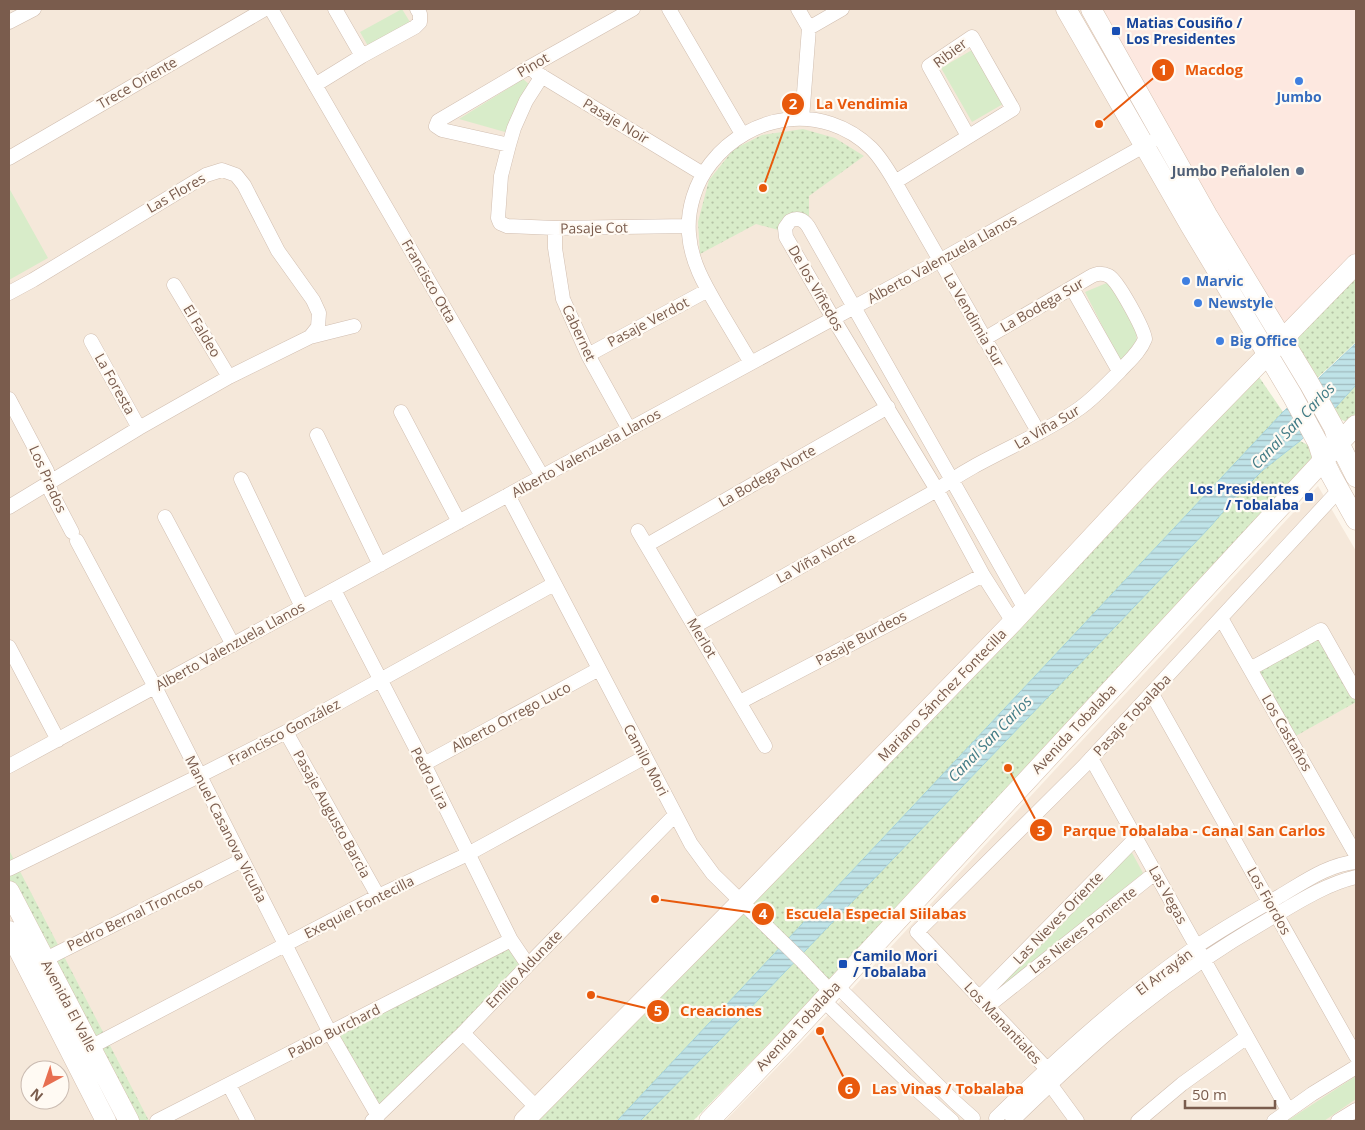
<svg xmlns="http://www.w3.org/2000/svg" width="1365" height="1130" viewBox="0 0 1365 1130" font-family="'Open Sans',sans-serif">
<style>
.residential{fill:#f5e8da;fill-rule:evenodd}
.commercial{fill:#fde8e0}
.green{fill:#d8ecc9}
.park{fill:url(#park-dots)}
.water{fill:url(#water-rules);stroke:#a5d3da}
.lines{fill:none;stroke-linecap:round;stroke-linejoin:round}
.street-casing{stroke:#d1beb0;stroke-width:15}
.secondary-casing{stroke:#d6c0b0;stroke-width:21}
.street{stroke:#fff;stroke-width:14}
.secondary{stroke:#fff;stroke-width:20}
.transit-dot{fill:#1a4fb4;stroke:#fffaf3;stroke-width:2}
.shop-dot{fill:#3f7fe0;stroke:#fffaf3;stroke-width:2}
.service-dot{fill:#5c6f8a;stroke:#fffaf3;stroke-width:2}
.labels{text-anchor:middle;stroke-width:4.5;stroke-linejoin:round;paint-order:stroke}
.transit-label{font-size:14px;font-weight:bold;fill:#164399;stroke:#fffaf3;text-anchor:start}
.street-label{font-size:14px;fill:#7a5c4d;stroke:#fffaf3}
.shop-label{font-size:14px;font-weight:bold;fill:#366cbe;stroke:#fffaf3;text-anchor:start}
.service-label{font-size:14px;font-weight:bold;fill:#4e5e75;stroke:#fffaf3;text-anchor:end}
.water-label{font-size:15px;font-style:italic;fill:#437c86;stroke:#fffaf3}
.leader{fill:none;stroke:#e8590c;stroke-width:2}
.callout-dot{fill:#e8590c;stroke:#fffaf3;stroke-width:2}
.mark-label{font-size:15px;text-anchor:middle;font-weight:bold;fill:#fff}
.callout-label{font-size:15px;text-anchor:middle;font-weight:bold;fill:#e8590c;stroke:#fffaf3;stroke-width:4.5;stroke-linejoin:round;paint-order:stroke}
</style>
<defs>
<pattern id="park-dots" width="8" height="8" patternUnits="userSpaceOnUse" patternTransform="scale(1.25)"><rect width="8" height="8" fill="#d8ecc9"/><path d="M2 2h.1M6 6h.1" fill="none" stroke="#b4c2a5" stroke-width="1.8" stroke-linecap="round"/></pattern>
<pattern id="water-rules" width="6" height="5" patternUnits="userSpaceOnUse" patternTransform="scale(1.25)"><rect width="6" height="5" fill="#bfe3e8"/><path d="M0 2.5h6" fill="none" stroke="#a0bbbe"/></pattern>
</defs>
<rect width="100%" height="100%" fill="#fdf6ec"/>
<path class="residential" d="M9,9h1090l191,332 -754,780h-527zM30,1070h30v30h-30z
M1318,486l38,65v570h-631l100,-103z"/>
<path class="commercial" d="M1099,9h257v247l-73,73z"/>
<path class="green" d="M402,9l8,13 -42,24 -8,-14z
M972,50l31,54 -31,18 -31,-54z
M523,79l7,6 -25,47 -46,-13z
M9,188l39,70 -39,22z
M1109,282l27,49 1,12 -17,18 -35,-69z
M1131,851l12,22 -155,125z
M1356,1076v23l-32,22h-37z"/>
<path class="park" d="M803,129l32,9 29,18 -55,40v21l-27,14 -26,-7 -56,30 -2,-32 11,-42 25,-31 28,-14z
M1356,276v66l-43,40 -23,-41z
M1257,374l26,38 -666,709h-81z
M1356,385v28l-9,9 -5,-2 -6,-4 -1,-8z
M1300,441l8,4 5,6 -2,9 -419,458 -199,203h-53l77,-78 398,-416 95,-100 25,-29 28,-28z
M1320,636l36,64v2l-62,35 -37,-65z
M9,850l140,271h-20l-120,-231z
M511,940l17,25 -150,151 -48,-83z"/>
<path class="water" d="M1356,343v42l-21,23 -35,33 -37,29 -28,28 -25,29 -95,100 -398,416 -77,78h-23l666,-709z"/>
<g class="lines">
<defs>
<path id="street" d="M271,9l271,467
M335,9l27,47
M669,9l73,125
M798,9l11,19 -7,91
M9,22l25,-13
M809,28l33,-19
M535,72l168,102
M542,76l-16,25 -12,27 -5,17 -8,31 -3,42 2,5 7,3 48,2 133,-2
M315,85l47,-29 53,-29 5,-5v-8l-3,-5
M509,145l-67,-15 -6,-4 2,-5 90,-53 105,-59
M9,158l256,-149
M895,182l118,-73 -41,-72 -43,29 39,70
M555,228v20l8,51 25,56 41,74
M174,285l55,92
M1072,288l47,83
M9,293l24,-13 173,-105 16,-5 14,5 8,10 34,66 35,49 6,13 -1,14 -8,10 -81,40 -90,51 -130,79
M310,337l44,-11
M91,341l48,87
M588,355l120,-65
M751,363c-10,-17 -21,-35 -31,-52 -14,-24 -29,-48 -31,-77 -2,-24 6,-51 22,-71 39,-50 112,-61 160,-15 10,10 17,22 24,34l144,251
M9,399l38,72 4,21 21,40
M401,412l58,110
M317,435l63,130
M241,479l61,128
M508,495l183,349 22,30 89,87 29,31
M165,517l68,128
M638,531l127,215
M77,541l78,146 175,346 48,83
M647,545l241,-138
M334,590l90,174 87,176 17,25
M1221,618l135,237
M1013,622l-30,-47 -46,-85 -104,-172 -47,-81 -1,-9 5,-7c7,-4 13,-2 18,5l217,383
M695,626l242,-136c44,-33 98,-50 143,-82 14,-10 26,-23 39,-36 9,-10 21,-20 26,-33 -1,-10 -27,-58 -36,-63 -6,-3 -13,-3 -19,1l-106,62
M9,647l49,93
M1250,669l71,-39 35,62
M1152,694l204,362
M740,702l243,-127
M286,732l92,164
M1091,758l197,352
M424,764l175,-95
M9,766l930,-505 212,-119
M9,869l190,-93 87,-44 268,-148
M38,963l204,-103
M837,986l118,116 18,16
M979,998l157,-160
M823,1000l83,80 46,41
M988,1006l167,-133
M463,1033l74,75
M83,1051l295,-155 90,-42 177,-97
M229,1085l19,36
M996,1118c61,-60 124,-117 194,-167 28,-20 60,-38 90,-55 24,-14 49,-32 76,-34
M157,1121l354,-181
M372,1121l91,-88 65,-68 147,-150
M1012,1121c32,-31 66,-63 100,-92 50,-42 103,-79 159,-111 27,-16 55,-34 85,-41
M1077,1121l-27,-37 -3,-15 -130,-137 167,-166 255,-276
M1138,1121l44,-37 65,-47
M1274,1121l38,-27 44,-27
M1338,1121l18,-11"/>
<path id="secondary" d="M1066,9l124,216 102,170 26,48 5,16 8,16 25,45
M1091,9l116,206 102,168 25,45 5,15 17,34
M9,891l120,230
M9,931l97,190
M524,1121l217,-219 272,-280 136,-146 207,-212
M709,1121l73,-76 574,-620"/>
</defs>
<use href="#street" class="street-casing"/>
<use href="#secondary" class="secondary-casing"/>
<use href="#street" class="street"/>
<use href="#secondary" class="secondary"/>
</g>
<g class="transit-dot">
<rect x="1111" y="26" width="10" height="10" rx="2.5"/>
<rect x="1304" y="492" width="10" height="10" rx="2.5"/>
<rect x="838" y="959" width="10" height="10" rx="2.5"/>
</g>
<g class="shop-dot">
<circle cx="1299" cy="81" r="5"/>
<circle cx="1186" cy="281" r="5"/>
<circle cx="1198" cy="303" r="5"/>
<circle cx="1220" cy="341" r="5"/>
</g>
<circle class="service-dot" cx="1300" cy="171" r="5"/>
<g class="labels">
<g class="transit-label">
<text x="1126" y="28">Matias Cousiño /<tspan x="1126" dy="16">Los Presidentes</tspan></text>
<text x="1299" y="494" text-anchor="end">Los Presidentes<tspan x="1299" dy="16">/ Tobalaba</tspan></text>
<text x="853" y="961">Camilo Mori<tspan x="853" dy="16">/ Tobalaba</tspan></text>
</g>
<g class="street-label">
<text transform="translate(950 53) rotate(-37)" y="5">Ribier</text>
<text transform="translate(533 65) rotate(-30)" y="5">Pinot</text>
<text transform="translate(137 83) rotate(-30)" y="5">Trece Oriente</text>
<text transform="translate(616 121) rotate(31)" y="5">Pasaje Noir</text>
<text transform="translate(176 193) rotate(-30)" y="5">Las Flores</text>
<text transform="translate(594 228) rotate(-1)" y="5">Pasaje Cot</text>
<text transform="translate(942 259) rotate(-29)" y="5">Alberto Valenzuela Llanos</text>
<text transform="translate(429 281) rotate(60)" y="5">Francisco Otta</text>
<text transform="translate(816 288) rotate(60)" y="5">De los Viñedos</text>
<text transform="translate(1042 305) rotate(-30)" y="5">La Bodega Sur</text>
<text transform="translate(974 320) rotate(60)" y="5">La Vendimia Sur</text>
<text transform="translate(648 322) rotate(-28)" y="5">Pasaje Verdot</text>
<text transform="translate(202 331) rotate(59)" y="5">El Faldeo</text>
<text transform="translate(579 333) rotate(65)" y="5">Cabernet</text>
<text transform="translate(115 384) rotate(61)" y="5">La Foresta</text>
<text transform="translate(1047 427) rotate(-30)" y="5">La Viña Sur</text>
<text transform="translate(586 453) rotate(-29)" y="5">Alberto Valenzuela Llanos</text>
<text transform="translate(767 476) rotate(-30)" y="5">La Bodega Norte</text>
<text transform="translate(48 479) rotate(66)" y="5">Los Prados</text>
<text transform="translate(816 558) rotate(-29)" y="5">La Viña Norte</text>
<text transform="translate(702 638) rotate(59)" y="5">Merlot</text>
<text transform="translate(861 638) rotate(-28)" y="5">Pasaje Burdeos</text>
<text transform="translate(230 646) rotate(-29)" y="5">Alberto Valenzuela Llanos</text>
<text transform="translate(942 695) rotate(-46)" y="5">Mariano Sánchez Fontecilla</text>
<text transform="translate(1132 715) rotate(-47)" y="5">Pasaje Tobalaba</text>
<text transform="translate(511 717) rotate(-28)" y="5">Alberto Orrego Luco</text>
<text transform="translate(1074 729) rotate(-47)" y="5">Avenida Tobalaba</text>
<text transform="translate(284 732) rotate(-28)" y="5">Francisco González</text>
<text transform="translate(1287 733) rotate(60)" y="5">Los Castaños</text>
<text transform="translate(646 760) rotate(62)" y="5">Camilo Mori</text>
<text transform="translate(430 778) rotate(63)" y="5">Pedro Lira</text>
<text transform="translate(332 814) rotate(61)" y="5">Pasaje Augusto Barcia</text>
<text transform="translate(226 829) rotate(63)" y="5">Manuel Casanova Vicuña</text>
<text transform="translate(1168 895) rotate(61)" y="5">Las Vegas</text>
<text transform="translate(1269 901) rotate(61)" y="5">Los Fiordos</text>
<text transform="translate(359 907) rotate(-27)" y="5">Exequiel Fontecilla</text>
<text transform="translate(135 914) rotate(-26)" y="5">Pedro Bernal Troncoso</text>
<text transform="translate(1058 918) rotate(-46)" y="5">Las Nieves Oriente</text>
<text transform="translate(1083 930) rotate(-38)" y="5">Las Nieves Poniente</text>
<text transform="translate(524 969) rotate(-46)" y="5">Emilio Aldunate</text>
<text transform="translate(1164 972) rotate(-37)" y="5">El Arrayán</text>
<text transform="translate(69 1006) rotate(62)" y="5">Avenida El Valle</text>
<text transform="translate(1003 1023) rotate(47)" y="5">Los Manantiales</text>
<text transform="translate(798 1026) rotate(-47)" y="5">Avenida Tobalaba</text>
<text transform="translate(334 1031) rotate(-27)" y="5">Pablo Burchard</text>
</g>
<g class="shop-label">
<text x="1299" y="102" text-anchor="middle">Jumbo</text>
<text x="1196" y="286">Marvic</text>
<text x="1208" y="308">Newstyle</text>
<text x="1230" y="346">Big Office</text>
</g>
<g class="service-label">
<text x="1290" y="176">Jumbo Peñalolen</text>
</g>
<g class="water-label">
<text transform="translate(1293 426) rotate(-46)" y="5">Canal San Carlos</text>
<text transform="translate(990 739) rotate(-46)" y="5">Canal San Carlos</text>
</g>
</g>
<path class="leader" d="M1099 124L1163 70M763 188L793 104M1008 768L1041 830M655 899L763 914M591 995L658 1011M820 1031L849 1088"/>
<g class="callout-dot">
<circle cx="1099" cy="124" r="5"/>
<circle cx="763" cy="188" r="5"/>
<circle cx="1008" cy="768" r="5"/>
<circle cx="655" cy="899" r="5"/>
<circle cx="591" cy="995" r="5"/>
<circle cx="820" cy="1031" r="5"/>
<circle cx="1163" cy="70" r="12"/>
<circle cx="793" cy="104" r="12"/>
<circle cx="1041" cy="830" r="12"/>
<circle cx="763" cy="914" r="12"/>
<circle cx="658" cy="1011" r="12"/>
<circle cx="849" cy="1088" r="12"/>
</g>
<g class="mark-label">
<text x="1163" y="75">1</text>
<text x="793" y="109">2</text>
<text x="1041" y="836">3</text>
<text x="763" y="919">4</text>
<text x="658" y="1016">5</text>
<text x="849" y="1094">6</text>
</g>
<g class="callout-label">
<text x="1214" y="75">Macdog</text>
<text x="862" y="109">La Vendimia</text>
<text x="1194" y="836">Parque Tobalaba - Canal San Carlos</text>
<text x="876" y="919">Escuela Especial Siilabas</text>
<text x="721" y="1016">Creaciones</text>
<text x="948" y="1094">Las Vinas / Tobalaba</text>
</g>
<rect width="1365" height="1130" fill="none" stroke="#7a5c4d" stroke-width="20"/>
<g transform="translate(45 1085) rotate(220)"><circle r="24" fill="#fffaf3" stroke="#cabbb1"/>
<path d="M0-4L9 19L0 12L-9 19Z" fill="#e76f51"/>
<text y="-8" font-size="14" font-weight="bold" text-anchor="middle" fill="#7a5c4d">N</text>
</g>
<path d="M1185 1100v8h90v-8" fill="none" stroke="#7a5c4d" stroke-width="2.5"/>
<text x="1192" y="1100" font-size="15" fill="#7a5c4d" stroke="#fffaf3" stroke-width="4" paint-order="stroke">50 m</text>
</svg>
